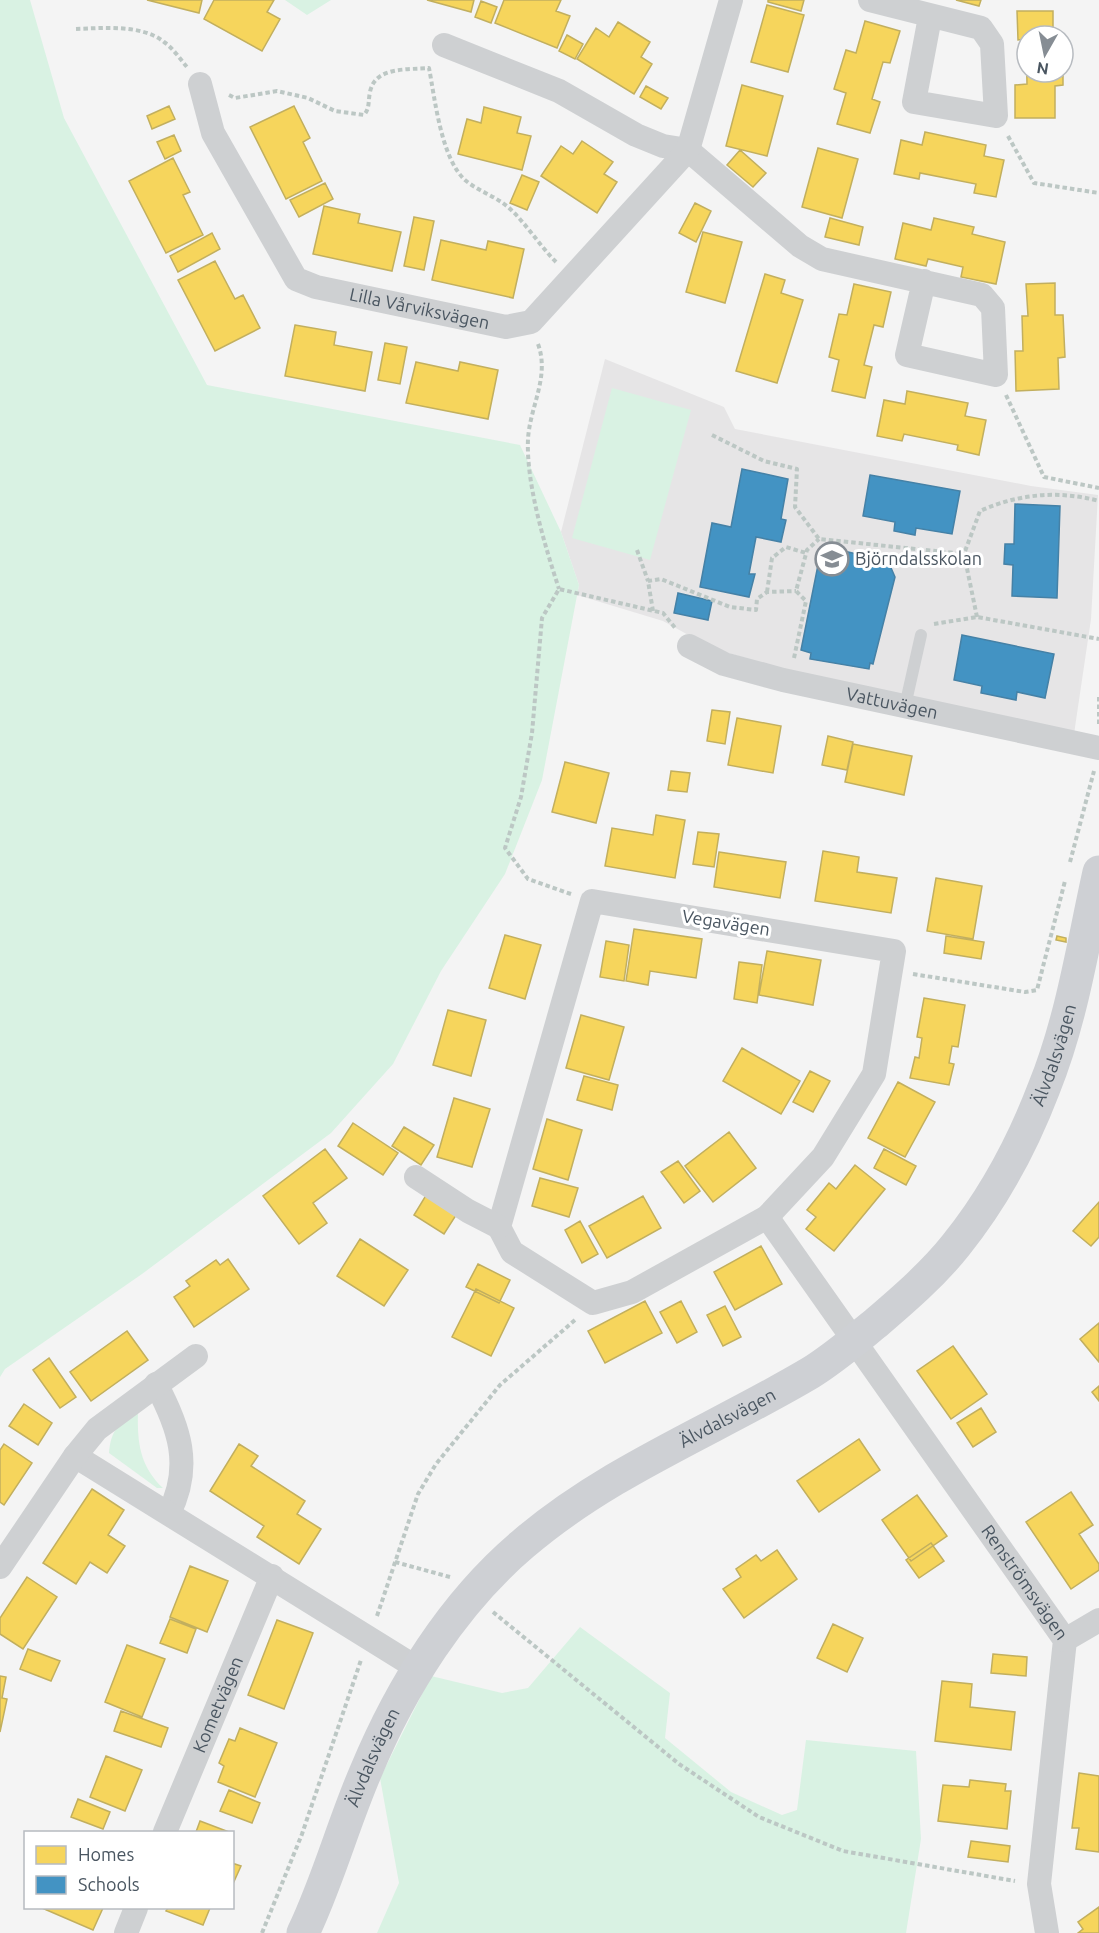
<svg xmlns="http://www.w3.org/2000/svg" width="1099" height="1933" viewBox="0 0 1099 1933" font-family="Ubuntu,sans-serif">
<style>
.education{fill:#e6e5e6}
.green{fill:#d9f2e3}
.homes{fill:#f6d55c;stroke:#c2af5e;stroke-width:1.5}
.schools{fill:#4393c3;stroke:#4581a6;stroke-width:1.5}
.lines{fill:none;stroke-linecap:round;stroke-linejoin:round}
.path{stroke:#bcc7c4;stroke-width:4;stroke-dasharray:4.5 3;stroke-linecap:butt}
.lane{stroke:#ced0d2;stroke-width:12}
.street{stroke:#ced0d2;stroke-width:24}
.secondary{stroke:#ced0d4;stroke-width:33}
.labels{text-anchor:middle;stroke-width:6;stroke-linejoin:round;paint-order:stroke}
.street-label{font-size:18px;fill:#4a5661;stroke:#fff}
.poi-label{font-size:18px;fill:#4a5661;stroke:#fff;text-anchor:start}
</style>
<rect width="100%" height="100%" fill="#f4f4f4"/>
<path class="education" d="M605,359l119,48 11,22 296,57 67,9 -7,124 -17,115 -282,-62 -80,-24 -49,-27 -86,-26 2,-10 -18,-53z"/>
<path class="green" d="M0,0h30l34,118 143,267 313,60 41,87 18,53 -37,195 -37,94 -64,97 -48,93 -62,69 -189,141 -137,95 -5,8z
M285,0h46l-24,15z
M612,388l79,22 -41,150 -78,-22z
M138,1411c-1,32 2,55 25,77h-6l-48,-35c2,-23 9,-29 29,-42z
M580,1627l90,66 -5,45 66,54 51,23 15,-5 9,-70 110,11 5,88 -15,94h-529l22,-50 -19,-105 51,-102 71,17 26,-5z"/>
<path class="homes" d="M147,0h55l-3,13z
M214,0h60l-7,12 13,7 -18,32 -58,-32z
M427,0h47l-3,12z
M504,0h57l-5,11 14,5 -13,32 -62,-25z
M768,0h36l-3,11 -33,-9z
M956,0h25l-2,6z
M481,1l16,6 -6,16 -16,-6z
M767,5l37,10 -16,57 -37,-10z
M1017,11h36v25h-26v36h36v13l-8,1v32h-40v-33l12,-1 -1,-45 -8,1z
M865,21l35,10 -10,32 -7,-1 -11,37 8,3 -10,31 -33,-9 9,-31 -12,-4 12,-39 10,3z
M618,22l32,20 -9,15 11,7 -18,30 -57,-35 19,-31 13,9z
M567,35l16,9 -8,15 -16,-8z
M742,85l41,11 -16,60 -41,-10z
M646,86l22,12 -7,11 -21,-12z
M169,106l6,13 -23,10 -5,-13z
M294,106l16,32 -7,4 19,39 -36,18 -36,-72z
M484,107l37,10 -4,16 14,3 -9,34 -64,-16 9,-35 14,4z
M925,132l61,13 -2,11 20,4 -8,37 -22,-4 2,-9 -56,-11 -1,6 -25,-5 7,-34 21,5z
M174,135l7,16 -16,8 -8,-17z
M582,141l31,21 -9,12 13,8 -20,31 -56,-37 20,-30 12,8z
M818,148l40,11 -16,59 -40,-11z
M740,150l26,23 -13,14 -26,-22z
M173,158l17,34 -7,3 20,40 -37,18 -37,-72z
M522,175l17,7 -12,28 -17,-7z
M325,183l8,16 -34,18 -9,-17z
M695,203l16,8 -15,31 -17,-9z
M324,206l36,8 -2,9 43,9 -9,39 -79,-17z
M414,217l20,4 -10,49 -20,-4z
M830,218l33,9 -4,18 -34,-8z
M934,218l40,9 -2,7 33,8 -9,42 -35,-7 2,-10 -35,-8 -2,7 -31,-7 8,-36 28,7z
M703,232l39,10 -17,61 -39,-11z
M212,233l8,16 -42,23 -8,-16z
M441,240l45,10 2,-9 36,8 -11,49 -81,-18z
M215,261l20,38 8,-4 17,33 -45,23 -37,-71z
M765,274l20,6 -4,13 22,7 -26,83 -41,-12z
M1055,283v32h8l2,42 -7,1 1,31 -43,2 -1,-40h8l-1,-35h6l-2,-32z
M854,284l37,8 -8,35 -9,-2 -10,40 8,2 -7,31 -33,-7 7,-31 -10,-3 10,-43 8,1z
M295,325l41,7 -2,13 38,7 -7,39 -80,-15z
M385,343l22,4 -7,37 -22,-4z
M416,362l42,9 2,-9 38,8 -10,49 -82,-16z
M907,391l61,12 -3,13 21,4 -7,35 -22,-5 1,-5 -54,-11 -2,7 -25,-5 7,-36 21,4z
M712,710l18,2 -5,32 -18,-3z
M737,718l44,8 -8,47 -45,-8z
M828,736l25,6 -6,28 -25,-5z
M853,744l59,12 -8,39 -59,-13z
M565,762l44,11 -13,50 -44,-11z
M671,771l19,2 -3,19 -19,-2z
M656,815l29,5 -10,58 -70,-12 7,-38 41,7z
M698,832l21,2 -5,33 -21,-3z
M823,851l36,6 -2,15 40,6 -6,35 -76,-12z
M719,852l67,10 -6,36 -66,-11z
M936,878l46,8 -9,53 -46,-8z
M634,929l68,10 -6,39 -46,-7 -2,14 -22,-4z
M505,935l36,10 -16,54 -36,-11z
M946,936l38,6 -3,17 -37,-6z
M1057,936l9,2v4l-10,-2z
M606,941l23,4 -5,36 -24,-4z
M767,951l54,9 -8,45 -54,-10z
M739,962l23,3 -5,38 -23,-4z
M924,998l41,7 -7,42 -6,-1 -3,17 5,1 -5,21 -39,-7 5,-21 4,1 3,-20 -5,-1z
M448,1010l38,10 -15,56 -38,-11z
M581,1015l43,12 -15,53 -43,-12z
M742,1048l58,33 -19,33 -58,-33z
M810,1071l20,10 -17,31 -20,-10z
M584,1076l34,9 -6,25 -35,-10z
M898,1082l37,20 -30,55 -37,-19z
M454,1098l36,11 -18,58 -35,-10z
M547,1119l35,11 -14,50 -35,-11z
M353,1123l45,30 -15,22 -45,-29z
M404,1127l30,18 -13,20 -29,-19z
M729,1132l27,36 -43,34 -28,-36z
M325,1149l22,29 -34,25 14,20 -28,21 -36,-48z
M884,1149l32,17 -10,19 -32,-17z
M678,1161l22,30 -16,12 -23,-31z
M855,1165l30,24 -51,62 -28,-22 10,-12 -9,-7 22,-27 7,6z
M540,1178l38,10 -9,29 -37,-11z
M428,1192l30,20 -14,22 -30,-19z
M643,1196l18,32 -54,30 -18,-32z
M1099,1202v35l-8,9 -18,-15z
M580,1221l18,33 -16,9 -17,-33z
M360,1239l48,31 -24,36 -47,-30z
M761,1246l21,38 -47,26 -21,-38z
M228,1259l21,30 -55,38 -20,-30 16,-11 -4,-5 30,-21 4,5z
M478,1264l32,16 -11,23 -33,-16z
M476,1289l38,19 -23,48 -39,-19z
M645,1301l17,32 -57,30 -17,-32z
M681,1301l16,31 -20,11 -17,-31z
M725,1306l16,31 -18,9 -16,-31z
M1099,1323v39l-19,-23z
M127,1331l21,29 -57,41 -21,-29z
M953,1346l34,48 -36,25 -34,-48z
M49,1358l27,39 -16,11 -27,-38z
M1099,1386v15l-7,-9z
M24,1404l28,19 -14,22 -29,-19z
M981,1408l15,24 -23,15 -16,-24z
M859,1439l21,31 -61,42 -22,-31z
M4,1444l28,19 -28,42 -4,-3v-52z
M239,1444l19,12 -7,10 54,35 -8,13 24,15 -22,35 -42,-27 7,-11 -54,-35z
M92,1489l32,21 -16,25 17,11 -18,27 -17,-11 -14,22 -33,-21z
M1071,1492l22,33 -14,9 20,30v6l-28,19 -45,-67z
M917,1495l30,41 -36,25 -29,-41z
M931,1543l13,18 -25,17 -13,-18z
M777,1550l20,29 -53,39 -21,-29 18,-12 -5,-8 20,-14 5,6z
M190,1566l38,15 -21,51 -37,-15z
M27,1577l30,20 -34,52 -23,-15v-16z
M170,1619l26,10 -9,24 -27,-10z
M277,1620l36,13 -29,76 -36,-14z
M833,1624l30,14 -16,34 -30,-14z
M127,1645l38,14 -23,58 -37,-15z
M28,1649l32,12 -9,20 -31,-12z
M993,1654l34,3 -1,19 -35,-3z
M0,1676l6,1 -4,21 5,1 -7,33z
M942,1681l30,3 -2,23 45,5 -4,38 -76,-9z
M121,1711l47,17 -7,19 -47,-16z
M240,1728l37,15 -22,54 -37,-15 6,-16 -5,-3 10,-24 6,2z
M106,1756l36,14 -17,41 -35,-14z
M1079,1773l20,3v76l-23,-3 3,-21h-7z
M970,1780l36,4 -1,7h6l-4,38 -69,-8 5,-36 26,2z
M229,1790l31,13 -8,20 -32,-12z
M78,1799l32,13 -7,17 -32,-12z
M200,1821l29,11h-33z
M971,1841l39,5 -2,16 -40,-5z
M232,1863l9,3 -9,20z
M1099,1907v26h-21l5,-4 -5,-7z
M42,1908h61l-10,22z
M168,1908h42l-7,17 -37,-14z"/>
<path class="schools" d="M742,469l46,10 -7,40 5,1 -5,22 -25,-5 -7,37h6l-6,23 -49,-10 12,-64 19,4z
M870,475l90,16 -8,43 -36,-6 -1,7 -21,-4 1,-9 -32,-6z
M1015,504l45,2 -3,92 -45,-2 1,-31 -9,-1 1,-20h9z
M839,550l49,11 7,16 -22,87 -3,-1 -1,6 -59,-10 1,-6 -10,-3 18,-90z
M678,593l34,8 -4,19 -34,-7z
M962,635l92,19 -9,44 -28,-6 -1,8 -35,-7 1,-7 -28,-6z"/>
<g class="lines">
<path class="path" d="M76,29c26,-1 66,-5 88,13 9,6 16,17 23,25
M229,95l6,3 42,-7 31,7 27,13 29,4c6,-7 4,-14 6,-23 5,-26 38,-22 59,-24 6,31 12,90 36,112 13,11 30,16 43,27 18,16 31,38 48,55
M1008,136l26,47 65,10
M538,344c12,33 -8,62 -10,95 -2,45 17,107 31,150
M1006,395l38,82 55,11
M712,435l52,26 33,8 -2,38 24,32 145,15
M637,550l11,31
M767,592l5,-34 14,-11 20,6
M653,611l-5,-30 13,-2 69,28 26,3 1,-11 10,-7 29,-1
M977,617l-13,-63 16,-43c38,-17 78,-21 119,-10
M934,624l43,-7 122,22
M794,658l12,-57 -10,-10 11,-41 12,-11
M1099,724v-29
M1070,862l24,-91
M571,894l-43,-15 -23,-31 16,-51 11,-64 10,-115 17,-29 104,24 13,16
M913,974l112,18 12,-2 28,-109
M395,1562l55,15
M493,1612l186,152 80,53 84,34 172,30
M377,1616l41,-122 18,-30 64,-79 75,-65
M262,1933l40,-99 59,-174"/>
<path class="lane" d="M905,706l16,-71"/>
<g class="street">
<path d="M870,0l111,28 11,16 4,72 -82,-14 16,-85"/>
<path d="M444,45l115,46 77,44 27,11 25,4 112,96 22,13 160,36 11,13 3,67 -89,-20 17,-74"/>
<path id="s1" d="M200,84l13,49 83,146 20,8 190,40 25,-5 157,-172 43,-150"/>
<path id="s2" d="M689,646l35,18 59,16 316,68"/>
<path d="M592,901l302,50 -20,123 -51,83 -56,60 -135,75 -39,11 -81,-51 -13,-25z"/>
<path d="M416,1177l52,34 31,16"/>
<path id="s3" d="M767,1217l298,423 -26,244 8,49"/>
<path d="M156,1384c23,43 37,82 13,129"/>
<path d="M75,1456l342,212"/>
<path d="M0,1567l75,-111 22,-27 99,-73"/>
<path d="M1065,1640l34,-20"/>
<path id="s4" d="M165,1832l107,-256"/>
<path d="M126,1933l10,-25"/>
</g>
<path class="secondary" id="s5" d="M303,1933c25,-52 40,-109 63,-162 35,-84 87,-168 157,-227 85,-73 191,-114 287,-171 23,-14 45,-33 66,-50 28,-24 57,-49 80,-78 37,-46 67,-102 88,-157 28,-69 39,-144 55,-216"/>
</g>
<defs>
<symbol id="school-ring" viewBox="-11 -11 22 22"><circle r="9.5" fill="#fff" stroke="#868d94" stroke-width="1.5"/><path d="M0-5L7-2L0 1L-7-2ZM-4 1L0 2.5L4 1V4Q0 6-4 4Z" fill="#868d94"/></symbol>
</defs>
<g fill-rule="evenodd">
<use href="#school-ring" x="813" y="540" width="38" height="38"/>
</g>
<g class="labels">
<g class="street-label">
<text dy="6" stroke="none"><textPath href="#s1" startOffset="346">Lilla Vårviksvägen</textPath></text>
<text dy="6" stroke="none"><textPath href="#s2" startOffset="212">Vattuvägen</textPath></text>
<text transform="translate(726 923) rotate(9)" y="6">Vegavägen</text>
<text dy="6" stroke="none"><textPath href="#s5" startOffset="1197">Älvdalsvägen</textPath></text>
<text dy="6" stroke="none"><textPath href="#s5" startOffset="693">Älvdalsvägen</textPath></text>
<text dy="6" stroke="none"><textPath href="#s3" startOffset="447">Renströmsvägen</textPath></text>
<text dy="6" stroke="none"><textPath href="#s4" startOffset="138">Kometvägen</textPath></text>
<text dy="6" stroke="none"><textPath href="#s5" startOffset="189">Älvdalsvägen</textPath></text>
</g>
<g class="poi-label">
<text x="855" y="565">Björndalsskolan</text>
</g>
</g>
<rect x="24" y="1831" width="210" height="78" fill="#ffffff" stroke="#b7bbc0" stroke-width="1.5"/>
<rect x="36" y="1846" width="30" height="18" fill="#f6d55c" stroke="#b7bbc0" stroke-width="1.5"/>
<text x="78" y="1861" font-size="18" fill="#4a5661">Homes</text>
<rect x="36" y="1876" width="30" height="18" fill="#4393c3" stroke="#b7bbc0" stroke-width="1.5"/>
<text x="78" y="1891" font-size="18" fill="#4a5661">Schools</text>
<g transform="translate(1045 54) rotate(189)"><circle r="28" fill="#ffffff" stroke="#b7bbc0" stroke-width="1.5"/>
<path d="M0-4.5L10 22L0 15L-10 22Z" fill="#868d94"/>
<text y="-9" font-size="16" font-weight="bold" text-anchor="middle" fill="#4a5661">N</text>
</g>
</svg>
